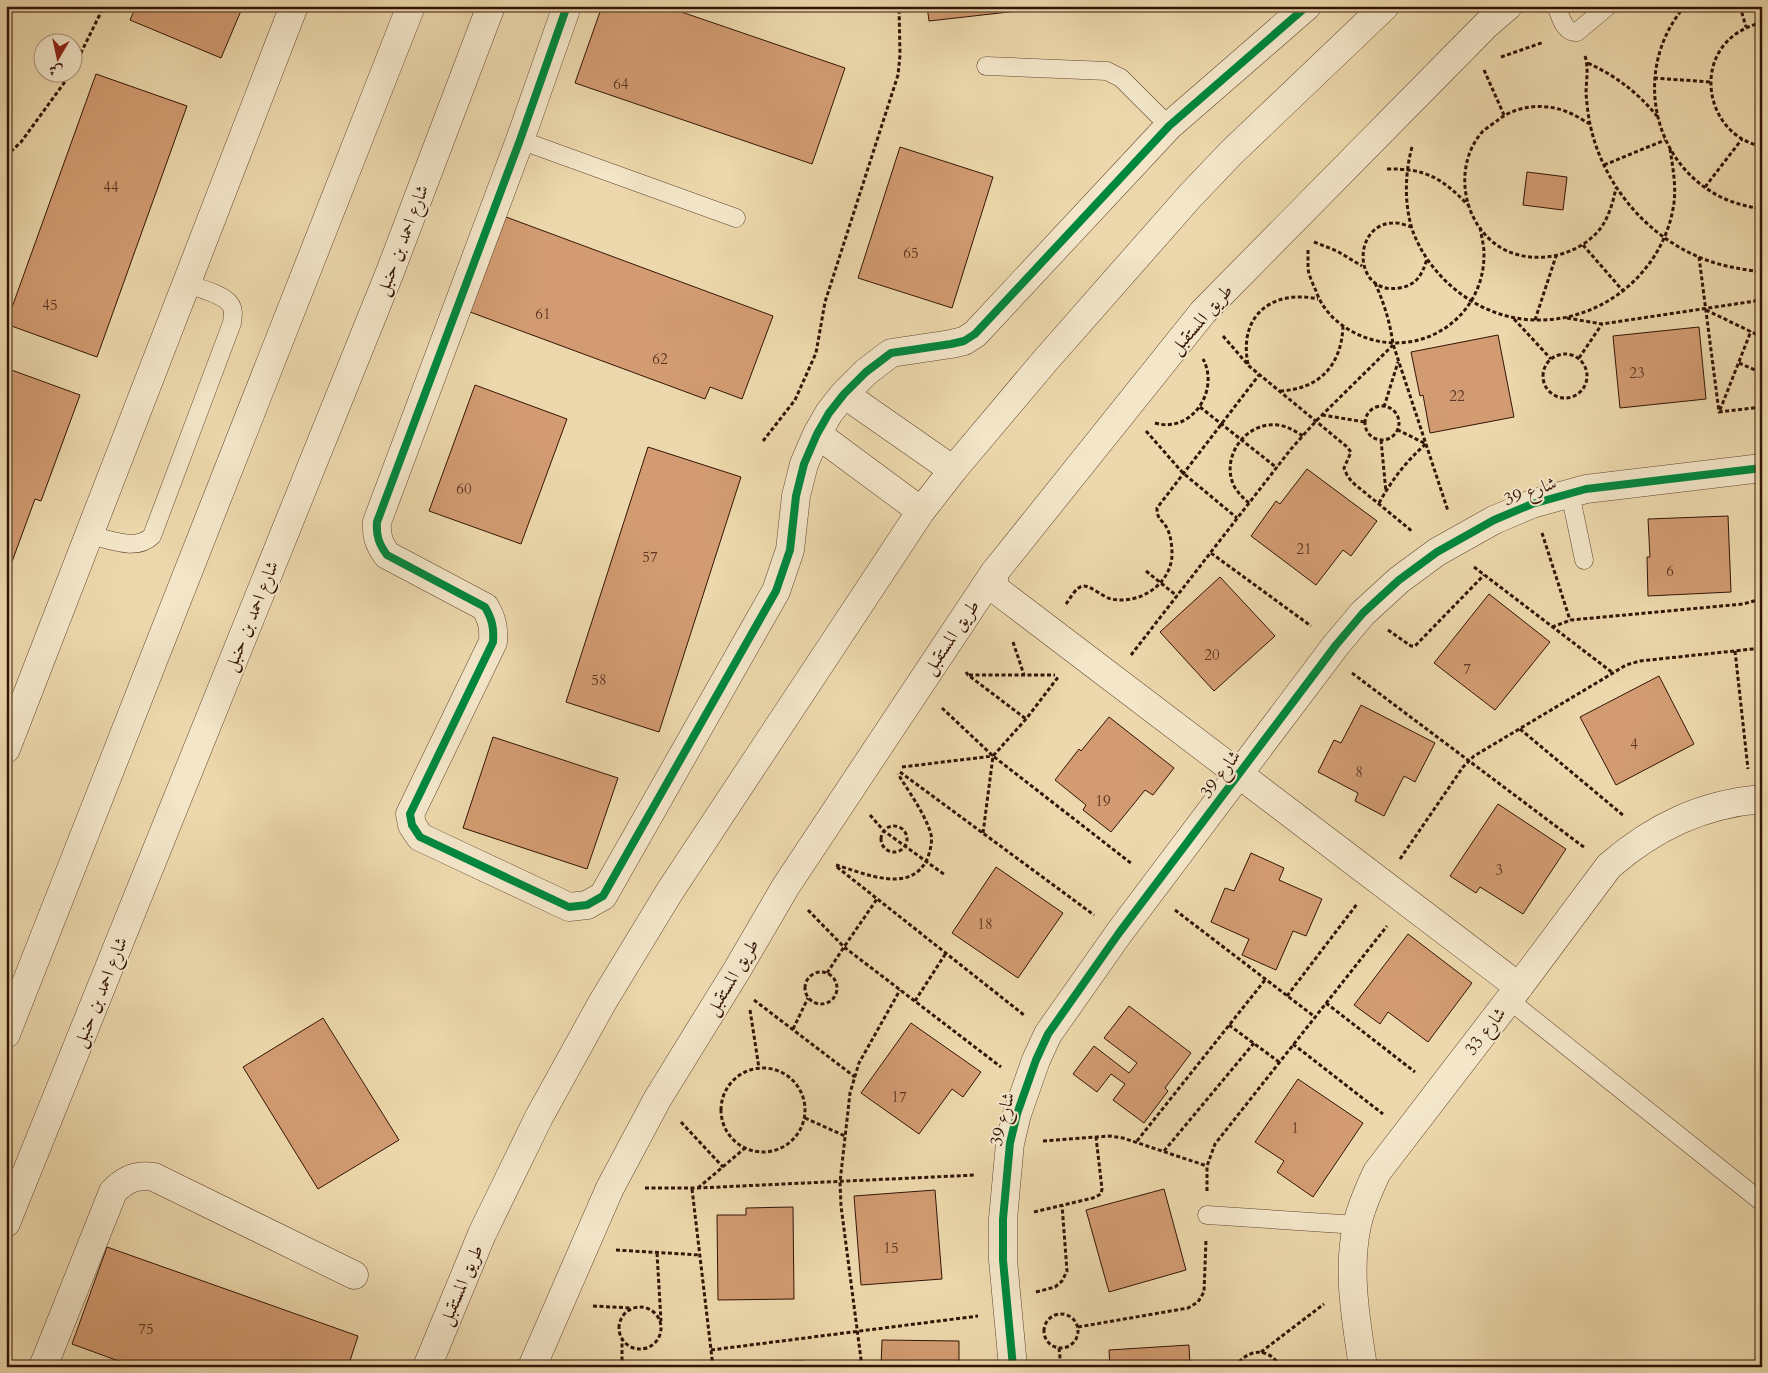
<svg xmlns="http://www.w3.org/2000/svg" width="1768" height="1373" viewBox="0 0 1768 1373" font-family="Cardo,Amiri,serif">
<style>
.building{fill:#d29b71;stroke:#341406}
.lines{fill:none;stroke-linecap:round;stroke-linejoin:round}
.service-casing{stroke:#624530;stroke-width:19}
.minor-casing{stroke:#624530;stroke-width:29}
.tertiary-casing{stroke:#624530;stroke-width:29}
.path{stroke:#341406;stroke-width:3;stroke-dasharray:4 2.5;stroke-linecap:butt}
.service{stroke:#f3e6c9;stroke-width:18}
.minor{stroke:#f3e6c9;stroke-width:28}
.tertiary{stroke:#f3e6c9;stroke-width:28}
.cycleway-casing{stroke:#f3e6c9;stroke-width:11}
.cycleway{stroke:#00873e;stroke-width:8}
.labels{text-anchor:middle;stroke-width:4;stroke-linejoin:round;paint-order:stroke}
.number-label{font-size:15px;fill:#5c3621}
.street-label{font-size:18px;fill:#341406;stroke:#f3e6c9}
</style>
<rect width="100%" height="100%" fill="#ecd8ac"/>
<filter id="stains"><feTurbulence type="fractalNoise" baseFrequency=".004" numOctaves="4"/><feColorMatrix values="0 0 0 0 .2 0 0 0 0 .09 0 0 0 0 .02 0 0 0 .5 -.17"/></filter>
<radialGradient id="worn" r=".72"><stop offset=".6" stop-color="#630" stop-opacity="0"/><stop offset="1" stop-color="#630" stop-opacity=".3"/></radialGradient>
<path class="building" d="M136,6h107l-22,52 -91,-38z
M602,6h62l181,62 -33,96 -237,-81z
M927,6h135l-133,15z
M96,74l91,32 -90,251 -91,-33z
M900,147l93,30 -41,131 -94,-30z
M1527,172l40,5 -4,33 -40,-5z
M506,217l267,99 -31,83 -32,-12 -5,12 -235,-87z
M1699,327l7,72 -86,9 -7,-72z
M1498,335l16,82 -84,16 -7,-38 -3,1 -9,-44z
M6,368l74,27 -39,106 -6,-2 -29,79z
M475,385l92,34 -46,125 -92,-33z
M648,447l93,30 -82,255 -93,-30z
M1307,469l70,52 -26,35 -8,-6 -27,35 -65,-49 25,-35 4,3z
M1728,516l3,76 -83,4 -1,-39h3l-2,-38z
M1220,577l55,59 -61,55 -54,-59z
M1489,594l61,48 -55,68 -61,-47z
M1659,676l35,68 -78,41 -36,-68z
M1361,705l74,38 -20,39 -11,-6 -20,40 -29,-15 3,-8 -40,-21 16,-32 7,3z
M1109,717l65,51 -21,27 -8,-5 -34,42 -28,-22 3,-5 -31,-25 24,-31 2,2z
M493,737l125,41 -31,91 -124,-41z
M1498,804l68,45 -43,65 -43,-27 -4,6 -26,-17z
M1251,853l33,15 -5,12 43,19 -16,37 -13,-5 -17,39 -34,-15 7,-16 -38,-17 14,-34 9,3z
M996,867l67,46 -45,65 -66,-45z
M1408,934l64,49 -44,59 -40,-30 -8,12 -26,-19z
M1129,1006l62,47 -26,35 3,3 -24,32 -31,-23 12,-16 -14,-10 -14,18 -24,-18 21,-28 35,27 8,-10 -33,-25z
M323,1018l76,122 -81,49 -75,-122z
M911,1023l70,49 -18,25 -11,-8 -33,45 -58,-41z
M1298,1079l65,44 -50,74 -36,-25 7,-11 -29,-19z
M1164,1189l22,81 -77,22 -23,-82z
M935,1190l7,89 -81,6 -7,-89z
M793,1207l1,92 -76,1 -1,-85h29v-7z
M107,1247l251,89 -10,31h-213l-63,-23z
M882,1340l77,1v26h-78z
M1189,1345l1,22h-80l-1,-17z
M803,1361v6h-75v-5z"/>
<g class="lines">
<defs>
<path id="service" d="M1556,6c5,11 8,27 21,26l31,-26
M986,66l121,5 14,7 48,48
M520,140l216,78
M1570,493l14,67
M89,535c20,4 47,17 63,1l80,-213c1,-7 2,-14 -2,-19 -7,-10 -32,-16 -43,-20
M1509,1000l253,202
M1207,1215l150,10"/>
<path id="minor" d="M567,6l-47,134 -143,382c-1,14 2,22 10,33l98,52c7,12 9,20 8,35l-83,172 2,11 8,12 149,70 18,-2 16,-9 173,-305 14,-41 6,-54 8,-32 13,-30 12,-21 15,-19 22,-22 25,-19 60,-9 13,-3 11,-7 194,-208 138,-120
M844,394l109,76
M817,434l104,77
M994,573v15l525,399
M6,749l288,-743
M43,1367l70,-175c12,-13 24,-18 41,-15l200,98
M1013,1367l-10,-107v-41l7,-76 7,-29 19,-54 12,-26 71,-101 217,-288 27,-32 36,-33 38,-28 57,-32 38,-16 54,-15 176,-21
M1363,1367c-7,-47 -16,-95 -6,-142 4,-18 12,-36 20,-53l132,-172 100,-134c45,-39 93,-62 153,-67"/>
<path id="tertiary" d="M6,1034l405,-1028
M6,1223l384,-951 101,-266
M427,1367l55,-133 57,-117 63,-114 68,-112 251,-380 32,-41 91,-108 146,-166 41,-43 154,-147
M532,1367l78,-179 48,-90 79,-128 49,-84 208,-313 209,-261 283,-287 22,-19"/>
</defs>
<use href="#service" class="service-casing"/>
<use href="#minor" class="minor-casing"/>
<use href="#tertiary" class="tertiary-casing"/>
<path class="path" d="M1685,6c-53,61 -35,159 40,193 12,5 24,8 37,10
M1740,6l6,21
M1762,22c-16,5 -31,12 -41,27 -24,36 -3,90 41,97
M1585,56c4,12 1,25 1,38 1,10 2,21 4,30 12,58 54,110 109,133 20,9 41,12 63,15
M1501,57l43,-15
M1588,63c29,14 48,28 69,53
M1484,70l20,45
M72,71l32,-65
M1654,78l56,4
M1590,124c-6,-3 -13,-8 -20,-11 -22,-10 -52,-9 -72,7 -4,3 -10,7 -15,11 -29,32 -22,86 11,112 31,24 81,17 106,-14 9,-12 13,-27 16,-41
M1412,147c-7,26 -8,55 0,82 18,51 69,90 123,91 66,2 126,-46 138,-111 4,-20 0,-40 -3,-60
M6,156l15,-14 51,-70
M1604,165l61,-25
M1387,169c38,-1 55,9 81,36
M1705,187l37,-48
M1412,227c-5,-1 -11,-4 -15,-4 -46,-3 -45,73 2,65 18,-3 23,-13 28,-29
M1314,242l23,9 25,15
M1583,245l41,47
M1308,250c0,6 0,13 0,19 1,7 5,15 8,22 6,18 20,32 37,41 60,32 132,-10 131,-79 0,-8 -3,-18 -4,-26
M1699,257l20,155 43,-5
M1375,283c9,20 15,39 18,61l55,167
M1706,310l56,27
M1567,318l35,6 160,-24
M1514,319l37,40
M1535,320l21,-64
M1223,336l26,30 97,80 5,6 -7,16 3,7 5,7 61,50
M1543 376a22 22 0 1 1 44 0a22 22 0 1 1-44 0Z
M1579,358l23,-34
M1739,363l23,10
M1248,364c-10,-49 25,-75 70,-65
M1280,391c39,-2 61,-25 63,-64
M1365 423a17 17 0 1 1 34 0a17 17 0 1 1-34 0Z
M1200,407l77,61
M1384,407l14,-45
M1720,410l31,-79
M1322,415l43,7
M1155,423c37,11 65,-33 48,-64
M1146,431l37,42 54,45
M1381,440l5,52
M763,441l32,-41 21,-47 9,-51 73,-227 2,-20 -1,-49
M1249,503c-6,-5 -11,-10 -15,-17 -14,-29 12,-65 44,-61 9,1 17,6 25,11
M1379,503c13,-23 27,-42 47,-59l-28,-14
M1542,533l28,87
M1211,553l100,73
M1474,567l139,106
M1146,571l31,25
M1066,604c4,-5 10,-18 18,-18 7,0 19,11 27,13 29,6 60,-15 61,-44 0,-9 -1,-19 -5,-27 -5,-9 -10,-8 -10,-20l102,-133
M1552,627l19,-7 172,-16 11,-3 8,-5
M1388,630l23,16h4l69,-71
M1013,642l11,33
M1735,651l13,118
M1131,655l160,-206 25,-28 77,-76
M966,672l2,3 58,44
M1352,673l233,175
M969,675h86
M942,708l51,48 139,108
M1520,729l104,87
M902,767l91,-11
M900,772l194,143
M870,815l14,16 61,44
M881 839a13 13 0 1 1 26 0a13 13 0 1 1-26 0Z
M983,833l10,-77 33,-37 33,-43
M1400,859l63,-92 11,-11 139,-83 13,-8 14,-4 122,-13
M836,865c28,8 76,31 92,-8 3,-9 5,-18 2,-26 -7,-20 -21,-39 -32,-57
M837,867l187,148
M808,910l36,37 157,120
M1175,910l140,107
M805 988a16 16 0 1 1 32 0a16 16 0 1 1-32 0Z
M827,973l17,-26 33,-48
M1287,996l70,-92
M754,1000l101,77
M915,1001l31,-48
M1326,1003l89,69
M750,1010l9,58
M1229,1025l50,37
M793,1029l15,-31
M1293,1044l90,70
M721 1110a42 42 0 1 1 84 0a42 42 0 1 1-84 0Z
M805,1118l40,18
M681,1122l42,45
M1043,1141l67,-5 13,2 84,28
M1137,1141l128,-161
M1164,1151l90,-108
M645,1188h53l278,-13
M698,1188l47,-40
M692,1189l21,178
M1207,1191v-25l8,-22 172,-218
M1034,1212l59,-14 8,-4 1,-5 -6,-52
M616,1250l84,5
M657,1253l4,68
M1036,1292l19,-5 7,-6 5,-10 -5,-66
M593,1306l38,2
M619 1328a21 21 0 1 1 42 0a21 21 0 1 1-42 0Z
M1044 1331a17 17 0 1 1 34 0a17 17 0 1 1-34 0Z
M1078,1327l110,-19 10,-6 6,-10 2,-52
M1059,1348l2,19
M711,1350l267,-34
M1261,1352l63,-48
M622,1367v-27
M862,1367l-21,-161 -1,-24 10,-89 9,-30 41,-73
M1235,1367c12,-18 34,-21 45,0"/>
<use href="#service" class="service"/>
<use href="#minor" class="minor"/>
<use href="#tertiary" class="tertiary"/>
<defs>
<path id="cycleway" d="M567,6l-47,134 -143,382c-1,14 2,22 10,33l98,52c7,12 9,20 8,35l-83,172 2,11 8,12 149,70 18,-2 16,-9 173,-305 14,-41 6,-54 8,-32 13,-30 12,-21 15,-19 22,-22 25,-19 60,-9 13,-3 11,-7 194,-208 138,-120
M1013,1367l-10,-107v-41l7,-76 7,-29 19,-54 12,-26 71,-101 217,-288 27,-32 36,-33 38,-28 57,-32 38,-16 54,-15 176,-21"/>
</defs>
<use href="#cycleway" class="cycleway-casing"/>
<use href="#cycleway" class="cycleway"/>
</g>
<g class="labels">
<g class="number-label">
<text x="621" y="89">64</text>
<text x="111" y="192">44</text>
<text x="911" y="258">65</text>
<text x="50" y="310">45</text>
<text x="543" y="319">61</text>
<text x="660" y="364">62</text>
<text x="1637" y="378">23</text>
<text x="1457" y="401">22</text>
<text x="464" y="494">60</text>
<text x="1304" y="554">21</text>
<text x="650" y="562">57</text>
<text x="1670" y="576">6</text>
<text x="1212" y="660">20</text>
<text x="1467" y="674">7</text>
<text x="599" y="685">58</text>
<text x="1634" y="749">4</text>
<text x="1359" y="777">8</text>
<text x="1103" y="806">19</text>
<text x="1499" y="875">3</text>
<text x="985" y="929">18</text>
<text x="899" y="1102">17</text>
<text x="1295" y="1133">1</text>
<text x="891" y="1253">15</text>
<text x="146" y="1334">75</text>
</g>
<g class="street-label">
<text transform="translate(402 240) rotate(-69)" y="6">شارع احمد بن حنبل</text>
<text transform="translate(1201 319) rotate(-49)" y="6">طريق المستقبل</text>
<text transform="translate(1530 491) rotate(-19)" y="6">شارع 39</text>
<text transform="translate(251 616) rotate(-68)" y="6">شارع احمد بن حنبل</text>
<text transform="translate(951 637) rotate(-56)" y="6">طريق المستقبل</text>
<text transform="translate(1220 774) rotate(-53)" y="6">شارع 39</text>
<text transform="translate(732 977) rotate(-59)" y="6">طريق المستقبل</text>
<text transform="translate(100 992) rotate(-68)" y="6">شارع احمد بن حنبل</text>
<text transform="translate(1485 1031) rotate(-52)" y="6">شارع 33</text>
<text transform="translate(1002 1119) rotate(-76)" y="6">شارع 39</text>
<text transform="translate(461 1285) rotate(-67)" y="6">طريق المستقبل</text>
</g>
</g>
<rect width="1768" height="1373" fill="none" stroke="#ecd8ac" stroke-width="25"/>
<rect x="8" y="8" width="1753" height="1358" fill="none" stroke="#341406" stroke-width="2.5"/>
<rect x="12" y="12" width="1743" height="1348" fill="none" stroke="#341406"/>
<g transform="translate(58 58) rotate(189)"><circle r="24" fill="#f3e6c9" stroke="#a7927b"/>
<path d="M0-4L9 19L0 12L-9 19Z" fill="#8f2418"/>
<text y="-8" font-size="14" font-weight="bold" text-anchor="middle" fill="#341406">ش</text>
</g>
<rect width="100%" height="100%" filter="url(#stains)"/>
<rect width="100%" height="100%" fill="url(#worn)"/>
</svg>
